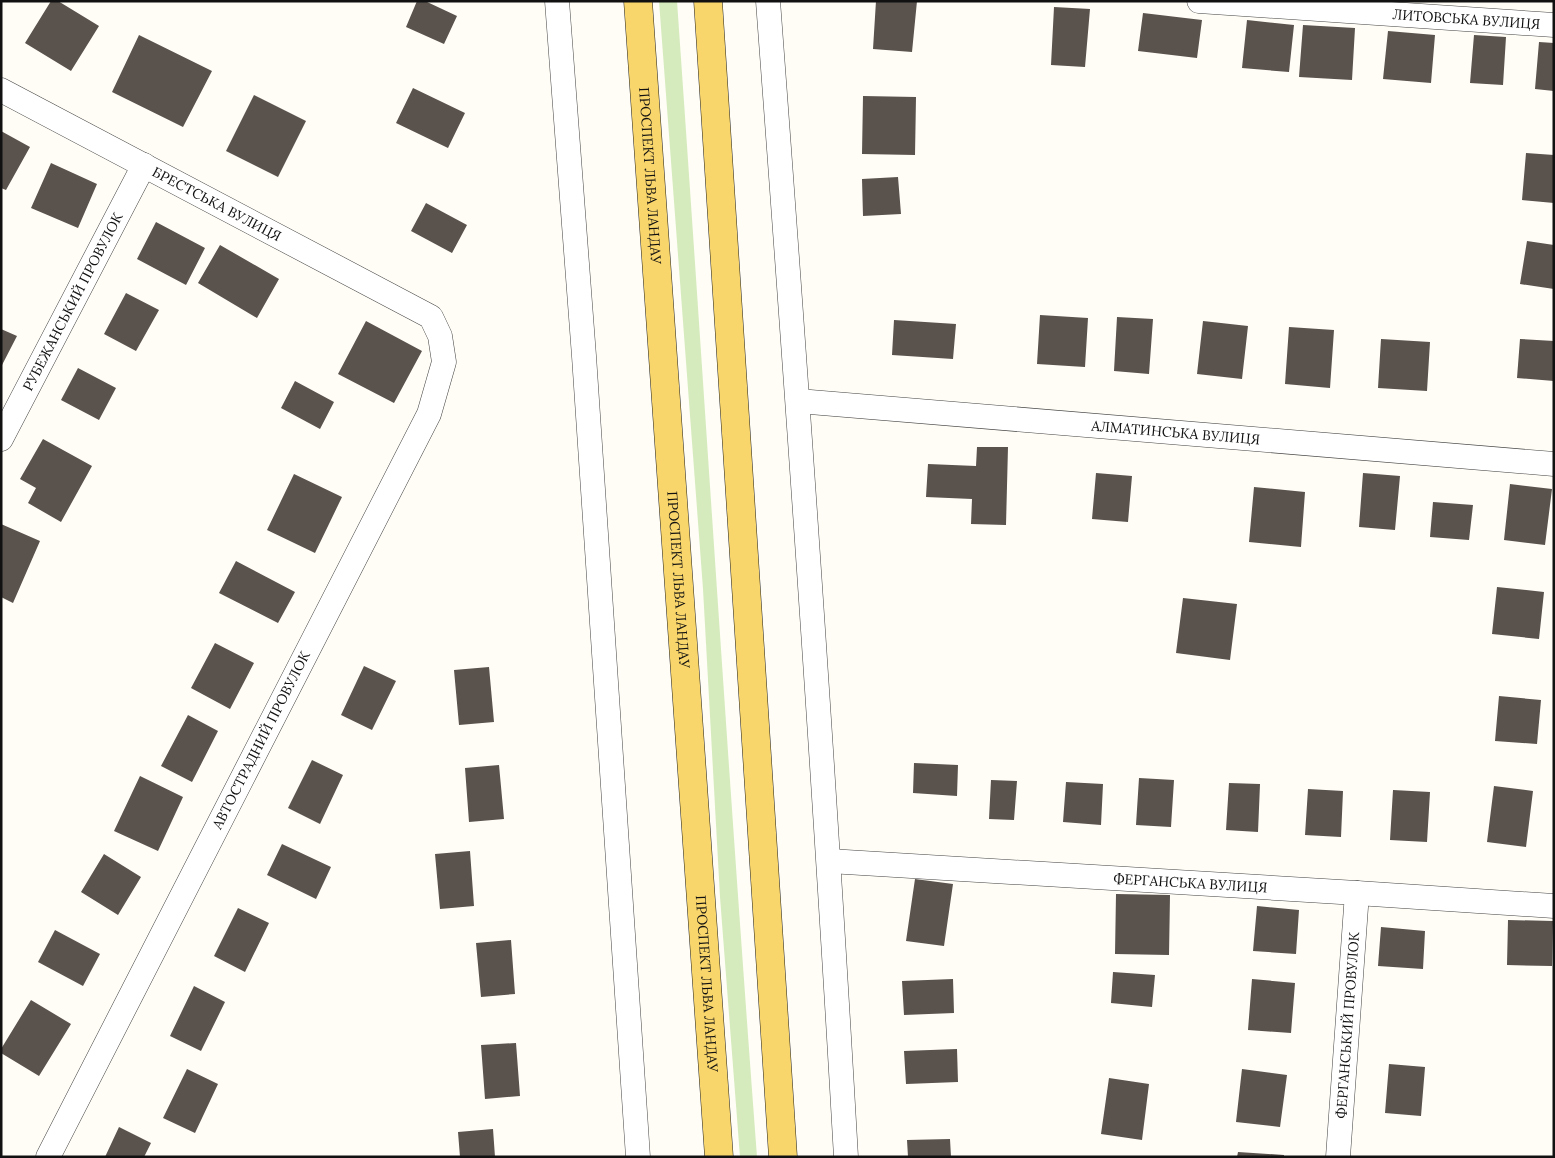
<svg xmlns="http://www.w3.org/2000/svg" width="1555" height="1158" viewBox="0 0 1555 1158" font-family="Lora,serif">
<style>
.green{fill:#d5ebbd}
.building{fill:#5a524d}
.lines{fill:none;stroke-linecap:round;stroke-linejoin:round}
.street-casing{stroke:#444;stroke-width:25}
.primary-casing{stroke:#222;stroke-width:29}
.street{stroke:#fff;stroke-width:24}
.primary{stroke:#f9d66b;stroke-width:28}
.labels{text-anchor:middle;stroke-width:5;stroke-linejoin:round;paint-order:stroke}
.street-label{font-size:14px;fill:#111;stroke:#fff}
</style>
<rect width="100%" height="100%" fill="#fffdf5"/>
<path class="green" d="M659,1h18c27,385 51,771 80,1156h-17l-20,-260 -17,-308z"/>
<path class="building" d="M51,1h7l41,25 -28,45 -46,-28z
M417,1h8l32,15 -13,28 -38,-17z
M876,1h41l-5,51 -39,-3z
M1054,7l36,2 -5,58 -34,-2z
M1143,13l59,7 -5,38 -59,-7z
M1247,20l47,5 -5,47 -47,-4z
M1303,25l52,3 -3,52 -53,-3z
M1388,31l47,4 -4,48 -48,-4z
M139,35l73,36 -29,56 -71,-35z
M1474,35l32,2 -3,48 -33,-2z
M1539,42l15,1v48l-19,-2z
M413,88l52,25 -17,35 -52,-25z
M254,95l52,26 -28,56 -52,-26z
M863,96l53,1 -1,58 -53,-1z
M1,131l29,16 -24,43 -5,-2z
M1526,153l28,2v48l-32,-3z
M51,163l46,21 -19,44 -47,-20z
M898,177l3,37 -38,2 -1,-37z
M426,203l41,22 -15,28 -41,-22z
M156,222l49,26 -19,37 -49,-26z
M1527,241l27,4v44l-34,-5z
M220,245l59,34 -22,39 -59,-35z
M126,293l33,17 -23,41 -32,-17z
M1040,315l48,3 -3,49 -48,-3z
M1117,317l36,2 -4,55 -35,-3z
M894,320l62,4 -3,35 -61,-4z
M366,321l56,30 -28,52 -56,-29z
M1203,321l45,5 -6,53 -45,-5z
M1289,327l45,3 -4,58 -45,-4z
M1,329l16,7 -16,31z
M1381,339l49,3 -3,49 -49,-3z
M1520,339l34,2v40l-37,-3z
M78,368l38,20 -17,32 -38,-20z
M295,381l39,21 -14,27 -39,-21z
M43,439l49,27 -31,56 -33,-19 8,-15 -16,-9z
M977,447h31l-2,78 -35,-1 1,-25 -46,-2 2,-33 48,2z
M1096,473l36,3 -4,46 -36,-3z
M1363,473l37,3 -5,54 -36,-3z
M294,474l48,23 -27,56 -48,-23z
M1510,484l42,5 -7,56 -41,-5z
M1254,487l51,5 -4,55 -52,-5z
M1433,502l40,3 -4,35 -39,-3z
M1,524l39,17 -27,62 -12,-6z
M236,561l59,31 -17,31 -59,-30z
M1497,587l47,5 -5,47 -47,-5z
M1183,598l54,6 -7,56 -54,-7z
M215,643l39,20 -24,46 -39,-21z
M364,666l32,15 -24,49 -31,-15z
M489,667l5,55 -35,3 -5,-55z
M1499,696l42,4 -4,44 -42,-3z
M188,715l30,16 -26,51 -31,-16z
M312,760l31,15 -23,49 -32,-16z
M914,763l44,2 -1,31 -44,-3z
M499,765l5,54 -35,3 -4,-54z
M140,776l43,21 -25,54 -44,-20z
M1139,778l35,2 -3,47 -35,-2z
M991,780l26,1 -3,39 -25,-1z
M1066,782l37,2 -2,41 -38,-3z
M1229,783l31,1 -2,48 -32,-2z
M1494,786l39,5 -7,56 -39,-5z
M1308,789l35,2 -2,46 -36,-2z
M1393,790l37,2 -3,50 -37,-2z
M282,844l49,23 -15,32 -49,-24z
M470,851l4,55 -34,3 -5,-55z
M104,854l37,23 -23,38 -37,-23z
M915,879l38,5 -9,62 -38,-5z
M1116,894l54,1 -1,60 -54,-1z
M1257,906l42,4 -3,44 -43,-3z
M238,908l31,15 -24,49 -31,-16z
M1508,920l45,1 -1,45 -45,-1z
M1381,927l44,4 -2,38 -45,-3z
M55,930l45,24 -17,32 -45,-24z
M511,940l4,54 -34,3 -5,-54z
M1113,972l42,3 -3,32 -41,-4z
M953,979l1,34 -50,2 -2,-34z
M1252,979l43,4 -4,50 -43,-3z
M194,986l31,16 -24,49 -31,-15z
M31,1000l40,24 -32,52 -38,-23v-4z
M516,1043l4,53 -35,3 -4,-54z
M957,1049l1,33 -52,2 -2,-33z
M1389,1064l36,3 -4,49 -36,-3z
M187,1069l31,15 -23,49 -32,-15z
M1242,1069l45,6 -7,52 -44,-5z
M1109,1078l40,6 -7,56 -41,-6z
M119,1127l32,16 -7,14h-39z
M493,1129l2,28h-35l-2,-25z
M950,1139l1,18h-43l-1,-17z
M1238,1152l46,3v2h-47z"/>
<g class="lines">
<defs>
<g id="street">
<path d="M557,1l27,355 54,801"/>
<path d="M768,1c29,385 56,770 78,1156"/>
<path id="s1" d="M1199,1l355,24"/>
<path id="s2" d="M1,90l430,227 9,19 4,26 -15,52 -381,743"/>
<path id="s3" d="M798,401l756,63"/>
<path id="s4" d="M1,439l143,-274"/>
<path id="s5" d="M829,861l528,32 197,13"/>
<path id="s6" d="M1338,1157l19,-264"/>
</g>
<g id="primary">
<path id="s7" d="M638,1l81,1156"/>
<path d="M708,1l75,1156"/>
</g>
</defs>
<use href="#street" class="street-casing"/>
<use href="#primary" class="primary-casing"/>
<use href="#street" class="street"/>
<use href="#primary" class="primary"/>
</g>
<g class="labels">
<g class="street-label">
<text dy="5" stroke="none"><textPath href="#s1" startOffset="268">ЛИТОВСЬКА ВУЛИЦЯ</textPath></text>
<text dy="5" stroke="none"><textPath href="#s7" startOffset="175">ПРОСПЕКТ ЛЬВА ЛАНДАУ</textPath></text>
<text dy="5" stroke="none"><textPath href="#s2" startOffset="244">БРЕСТСЬКА ВУЛИЦЯ</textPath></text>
<text dy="5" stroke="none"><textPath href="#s4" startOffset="155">РУБЕЖАНСЬКИЙ ПРОВУЛОК</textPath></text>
<text dy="5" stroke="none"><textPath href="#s3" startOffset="379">АЛМАТИНСЬКА ВУЛИЦЯ</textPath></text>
<text dy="5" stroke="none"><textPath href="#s7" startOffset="580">ПРОСПЕКТ ЛЬВА ЛАНДАУ</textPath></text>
<text transform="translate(261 740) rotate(-63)" y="5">АВТОСТРАДНИЙ ПРОВУЛОК</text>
<text dy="5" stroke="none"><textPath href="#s5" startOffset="362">ФЕРГАНСЬКА ВУЛИЦЯ</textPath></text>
<text dy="5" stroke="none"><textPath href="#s7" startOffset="985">ПРОСПЕКТ ЛЬВА ЛАНДАУ</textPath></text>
<text dy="5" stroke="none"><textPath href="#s6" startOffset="132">ФЕРГАНСЬКИЙ ПРОВУЛОК</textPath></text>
</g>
</g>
<rect width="1555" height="1158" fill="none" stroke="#111111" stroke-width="5"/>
</svg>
